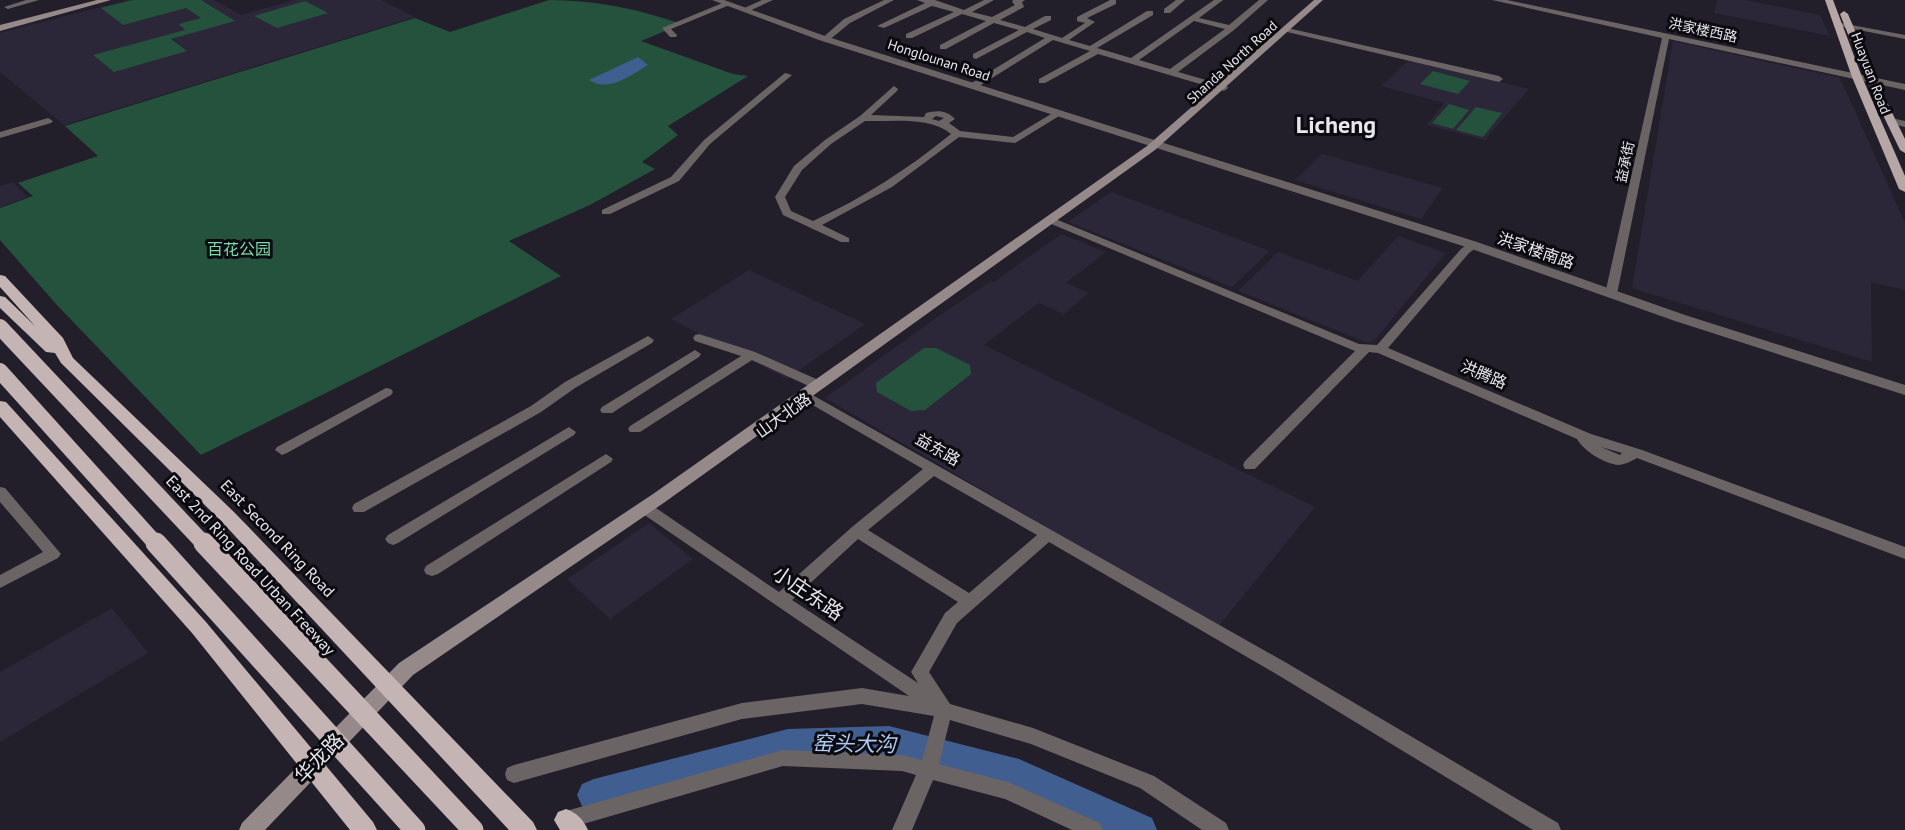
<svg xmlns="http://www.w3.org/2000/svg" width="1905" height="830" viewBox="0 0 1905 830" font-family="'PT Sans','Noto Sans SC',sans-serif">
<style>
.built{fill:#2c2738}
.green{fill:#24523d}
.water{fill:#405e8f}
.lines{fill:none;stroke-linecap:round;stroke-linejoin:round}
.river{fill:#405e8f;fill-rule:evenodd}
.minor{fill:#6b6464;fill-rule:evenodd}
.tertiary{fill:#6b6464;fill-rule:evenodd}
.secondary{fill:#958a89;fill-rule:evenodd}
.primary{fill:#b6a7a6;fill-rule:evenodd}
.trunk{fill:#c5b4b4;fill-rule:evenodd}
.trunk-bridge-far1{stroke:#c5b4b4;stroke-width:16}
.trunk-bridge{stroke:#c5b4b4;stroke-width:21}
.labels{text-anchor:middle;stroke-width:6;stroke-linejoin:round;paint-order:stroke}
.far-street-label{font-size:14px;fill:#e7e6ed;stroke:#0b0a0f}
.park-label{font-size:16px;fill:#77dbac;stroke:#0b0a0f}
.street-label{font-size:16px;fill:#e7e6ed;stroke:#0b0a0f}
.near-street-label{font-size:20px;fill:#e7e6ed;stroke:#0b0a0f}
.near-water-label{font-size:21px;font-style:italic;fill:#acc8f4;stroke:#0b0a0f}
.far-town-label{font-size:24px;font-weight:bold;fill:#e7e6ed;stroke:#0b0a0f}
</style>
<rect width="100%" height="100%" fill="#221f2a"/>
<path class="built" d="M128,0h86l27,15 53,-15h87l34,17 -351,108 -64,-53v-39z
M1717,0h28l75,15 10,21 -116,-23z
M1673,41l167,37 65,145v67l-34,-8 1,80 -240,-74z
M1409,60l120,29 -44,51 -58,-15 17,-22 -63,-17z
M1322,154l121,34 -22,31 -126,-39z
M13,182l14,15 -27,10v-21z
M1111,192l17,6 142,53 -38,36 -164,-65z
M1061,234l45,18 -40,31 23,10 -25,21 -25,-11 -55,42 331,162 -97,120 -393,-229 108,-78 58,-39 3,1z
M1398,236l48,17 -72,88 -6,2 -130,-52 40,-39 80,29z
M749,270l116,54 -78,55 -116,-60z
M649,523l44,36 -83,60 -43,-40z
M112,608l36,45 -148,89v-70z"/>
<path class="green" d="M133,0h68l34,21 -64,18 16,12 -73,21 -21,-17 92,-25 -6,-6 22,-6 -15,-10 -63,17 -22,-17z
M549,0c47,0 89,9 133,24l-41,17 92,33 15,2 -80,50 10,9 -36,27 13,7 -65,36 -81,36 52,35 -360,179 -145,-151 -56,-64v-32l33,-12 -15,-13 80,-27 -33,-30 350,-108 35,14z
M305,1l23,12 -51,15 -23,-12z
M1433,71l37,10 -12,13 -38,-10z
M1449,104l20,6 -16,19 -21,-6z
M1476,107l26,6 -19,24 -27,-7z
M924,348h12l34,17 1,9 -46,36 -14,1 -34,-19 -1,-9z"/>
<path class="water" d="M638,57l10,8c-17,10 -39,28 -59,15z"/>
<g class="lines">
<path class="river" d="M889,726l130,33 133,59 5,12h-54l-89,-42 -125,-32 -101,3 -194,52 -12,-5 -5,-11 5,-11 12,-5 194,-50z"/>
<path class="minor" d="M26,0h13l-31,9 -4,-2z
M762,0h11l-26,12 -7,-2z
M884,0h10l-44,23 -22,18 -7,-2 23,-20z
M917,0h18l29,10 20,-10h10l-22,12 20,5 23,-12 -3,-3 1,-2h12l-3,2 2,5 -24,13 25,7 20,-11h6v4l-18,9 29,9 23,-15 -8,-2v-4l33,-17h6v4l-29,14 8,4 -26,18 21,6 57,-35h6v4l-56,33 34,10 83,-58h9l-24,18 30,7 30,-25h9l-34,30 -56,42 49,14 1,2 -4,3 -126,-37 -53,29h-6v-4l51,-28 -37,-11 -77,48h-6v-4l75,-46 -18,-6 -51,27 -3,-1v-4l46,-24 -25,-7 -48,26h-6v-4l46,-24 -24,-7 -50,24h-6v-4l48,-22 -22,-6 -48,22 -7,-2 48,-23zM1194,21l31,8 -55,40 -31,-9z
M1176,0h9l-15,13h-6v-4z
M1492,0h15l398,84v6l-236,-51 -52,255 -6,4 -6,-4 57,-256z
M725,2l7,2 -61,25 6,6 -1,2h-6l-8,-9z
M1835,22l70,13v4l-67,-13h-3z
M1283,27l216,49 4,3 -4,3 -216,-51z
M785,73l7,2 -82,69 -31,37 -69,33h-8v-4l69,-33 33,-37z
M894,86l4,3 -1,2 -26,24 53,2 2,-4c11,-3 21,-3 29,6l-6,4 11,8 53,6 43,-26 8,2 -49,30 -56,-6 -67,50 -70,38 27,13v4h-8l-58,-27 -8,-18 19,-31 31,-26 35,-24zM936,116l8,2 -5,3 -7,-2zM865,121c28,1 64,-5 86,13 -43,35 -88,64 -138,87l-22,-10 -6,-14 17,-27 29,-26z
M48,118l5,3 -2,2 -51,15v-6z
M1891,118l14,3v6l-17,-4v-4z
M1053,218l306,126 18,1 84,-96 8,-6h8v4l-8,6 -81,95 203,86 51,16 263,97v12l-268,-101c-5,3 -13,7 -19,7 -15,-2 -34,-14 -41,-26l-199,-86 -9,-1 -114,117h-10l-2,-4 2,-4 110,-110 -306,-128 -1,-2zM1601,447l21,6 -2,2z
M699,334l56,18 68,30 2,3 -2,3h-10l-61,-28 -112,72h-10l-2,-3 2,-3 111,-70 -46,-15 -2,-3 2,-3z
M648,336l6,4 -2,3 -77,45 -34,24 -177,100h-10l-2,-4 2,-4 177,-98 34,-24z
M695,350l6,4 -2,3 -87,56h-10l-2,-3 2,-3z
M386,388l5,1 2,3 -2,3 -104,58 -5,2 -7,-5 2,-3z
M809,393l476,269 273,161 3,7h-28l-260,-158 -224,-130 -92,81 -28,49 21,32 83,24 121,48 72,47 3,7h-27l-62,-42 -109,-44 -81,-24 -11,44 69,18 92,41 3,7h-31l-67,-31 -72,-19 -21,50h-20l24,-55 -14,-4 -119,-5 -217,63 -7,-2 -3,-7 3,-7 7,-2 217,-61 119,5 20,5 12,-44 -72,-12 -120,15 -228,64 -7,-3 -2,-6 2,-6 7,-3 228,-62 120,-15 47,8 -266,-182 -2,-4 2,-4h10l126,86 73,-65 71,-58 -119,-69 -2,-3zM934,476l103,59 -68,58 -101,-63zM858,539l100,63 -13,11 -31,54 -3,5 7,11 -126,-83z
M569,427l7,5 -2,3 -176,108 -5,2 -5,-2 -3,-4 3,-4z
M606,454l7,5 -2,3 -173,112 -6,2 -6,-2 -2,-4 2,-4z
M0,487l5,1 56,66 -3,4 -58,30v-13l43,-23 -43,-50z"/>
<path class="tertiary" d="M712,0h12l101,36 652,206 208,73 220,70v10l-230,-74 -206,-73 -650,-208z"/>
<path class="secondary" d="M97,0h14l-111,31v-6z
M1314,0h9l-168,150 -490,352 -252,173 -148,155h-26l3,-7 157,-160 254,-169 494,-348z"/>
<path class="primary" d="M1825,0h8l29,77 43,99v16l-6,-3 -47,-112z
M1844,11l4,3 28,66 29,59v14l-5,-3 -34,-70 -26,-66z"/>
<path class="trunk" d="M0,275l5,1 58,62 10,20 161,154 299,310 4,8h-28l-287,-308 -161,-159 -6,-10 -9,-1 -46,-44v-12l5,1 30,29 -35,-39z
M0,401l6,1 200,220 167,200 4,8h-27l-158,-197 -192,-216z
M566,809c11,4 17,10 22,21h-28l-6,-10 4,-8z"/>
<path class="trunk-bridge-far1" d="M0,327l205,218
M0,371l157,174"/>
<path class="trunk-bridge" d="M156,543l259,287
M204,543l269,287"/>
</g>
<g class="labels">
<g class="far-street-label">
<text transform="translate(1703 30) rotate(12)" y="5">洪家楼西路</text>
<text transform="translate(939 60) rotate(18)" y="5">Honglounan Road</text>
<text transform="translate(1232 62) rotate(-42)" y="5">Shanda North Road</text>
<text transform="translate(1871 73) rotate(69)" y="5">Huayuan Road</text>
<text transform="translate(1625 162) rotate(-78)" y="5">益承街</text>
</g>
<g class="park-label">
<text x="239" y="255">百花公园</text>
</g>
<g class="street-label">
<text transform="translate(1536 250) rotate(19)" y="6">洪家楼南路</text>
<text transform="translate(1484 374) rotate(23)" y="6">洪腾路</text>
<text transform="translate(783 415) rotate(-36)" y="6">山大北路</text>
<text transform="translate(938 449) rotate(30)" y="6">益东路</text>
<text transform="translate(278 538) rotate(46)" y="6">East Second Ring Road</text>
<text transform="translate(251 565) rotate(47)" y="6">East 2nd Ring Road Urban Freeway</text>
</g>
<g class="near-street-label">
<text transform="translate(808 593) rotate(34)" y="7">小庄东路</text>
<text transform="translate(319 758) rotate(-46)" y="7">华龙路</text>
</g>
<g class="near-water-label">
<text transform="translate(854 744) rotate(1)" y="7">窑头大沟</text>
</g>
<g class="far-town-label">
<text x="1336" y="133">Licheng</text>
</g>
</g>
</svg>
